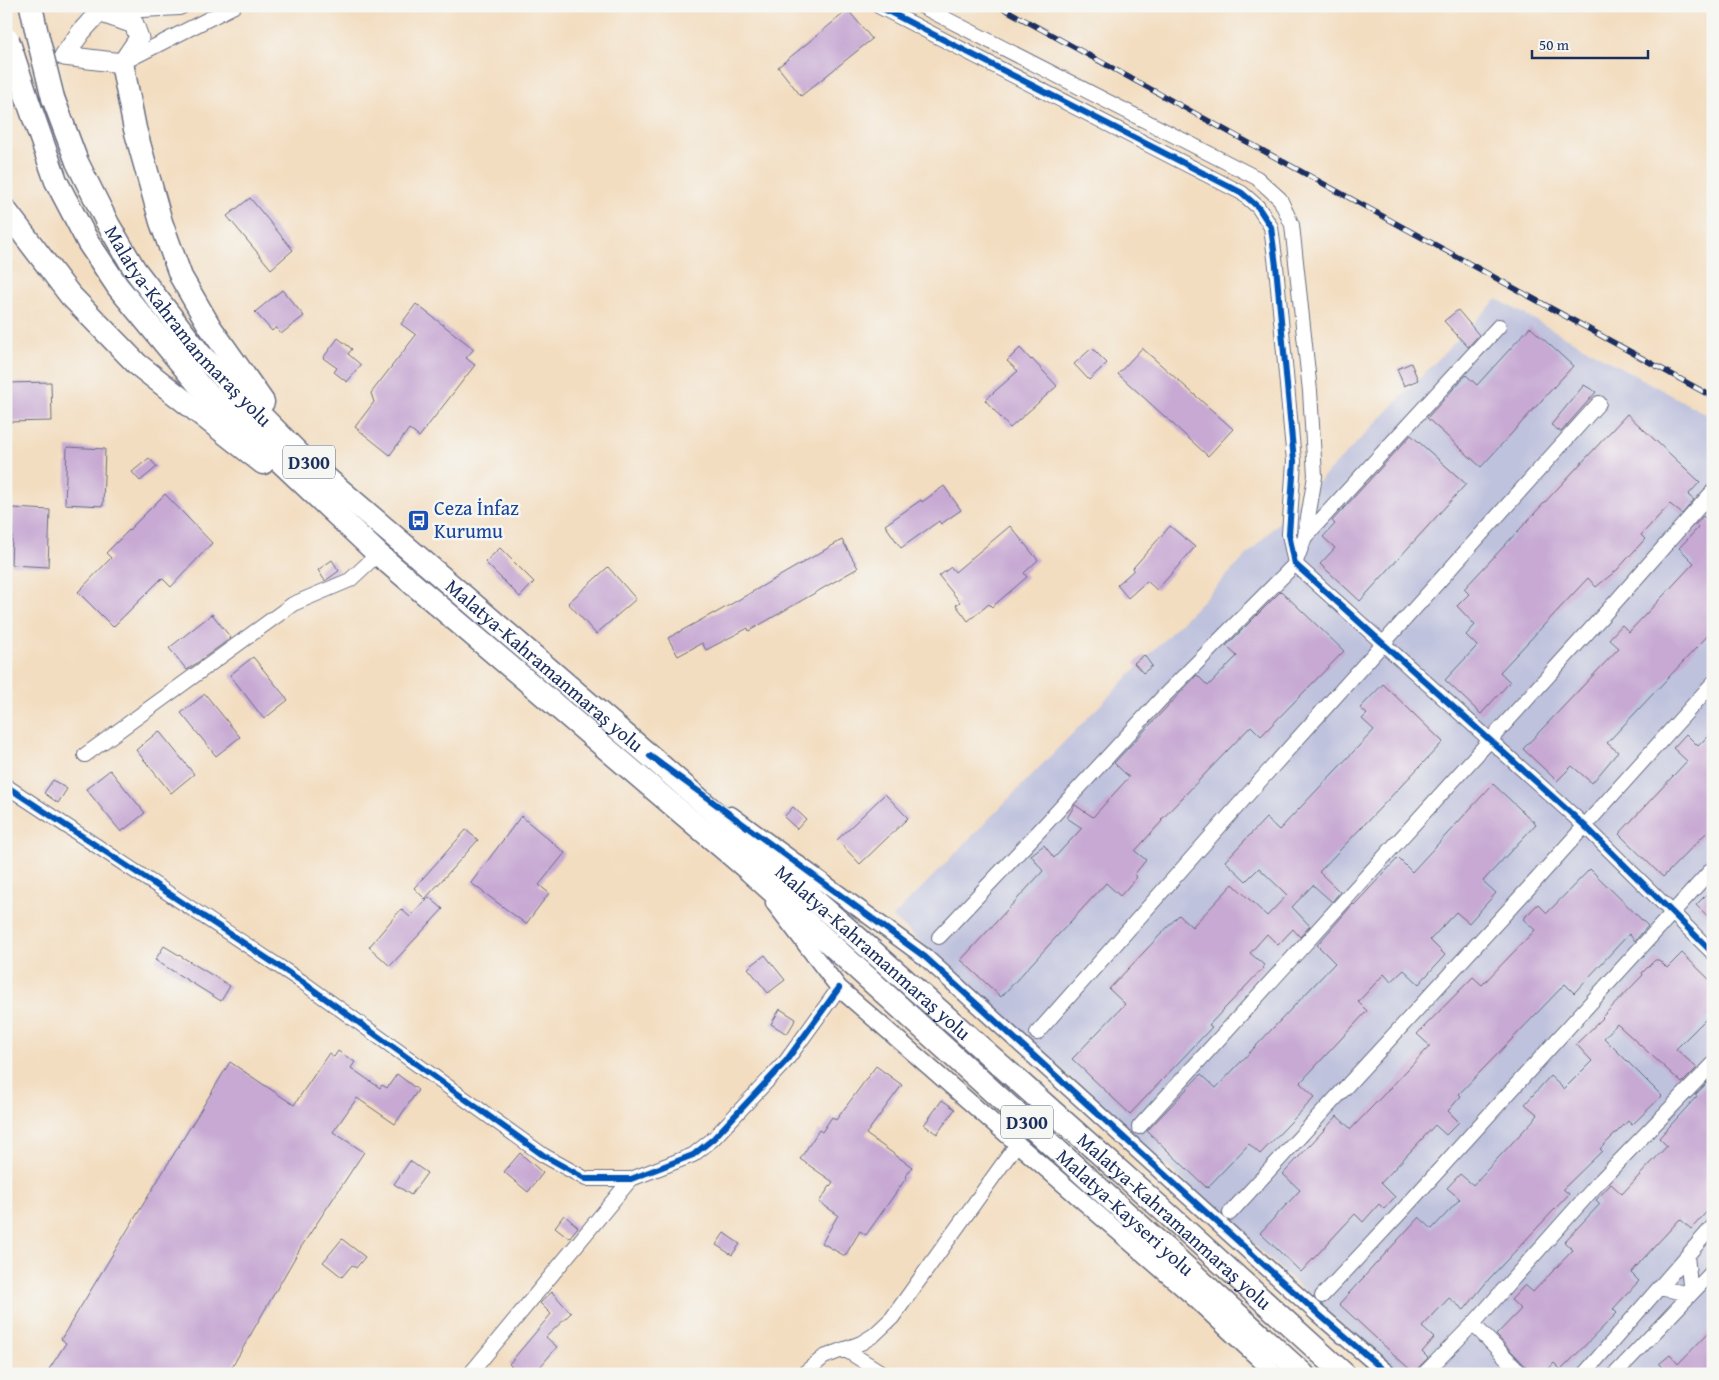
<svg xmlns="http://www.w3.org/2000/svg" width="1719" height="1380" viewBox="0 0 1719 1380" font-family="'Gentium Book Plus',serif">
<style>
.industrial{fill:#bfc2dd}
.building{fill:#c7a9d3}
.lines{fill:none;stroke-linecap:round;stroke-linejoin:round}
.minor-casing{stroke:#676c80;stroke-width:16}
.tertiary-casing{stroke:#676c80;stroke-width:19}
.secondary-casing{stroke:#676c80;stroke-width:21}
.trunk-casing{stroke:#676c80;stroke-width:25}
.minor{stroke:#fff;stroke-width:14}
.tertiary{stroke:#fff;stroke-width:16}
.secondary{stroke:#fff;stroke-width:19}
.trunk{stroke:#fff;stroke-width:22}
.rail-casing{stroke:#1b2f5e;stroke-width:5.5}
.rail{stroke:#f6f6f2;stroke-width:4;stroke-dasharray:11;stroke-linecap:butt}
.trunk-bridge-casing{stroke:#676c80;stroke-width:25;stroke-linecap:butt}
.trunk-bridge{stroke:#fff;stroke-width:22}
.cycleway-casing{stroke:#f6f6f2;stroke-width:9}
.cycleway{stroke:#0057b8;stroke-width:6}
.labels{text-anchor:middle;stroke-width:5;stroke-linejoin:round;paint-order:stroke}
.shield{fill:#f6f6f2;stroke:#5d6b8a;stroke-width:1}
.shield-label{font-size:19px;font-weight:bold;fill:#1b2f5e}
.street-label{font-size:20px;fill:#1b2f5e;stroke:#f6f6f2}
.transit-label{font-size:20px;fill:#164399;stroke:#f6f6f2;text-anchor:start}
</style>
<rect width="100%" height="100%" fill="#f6f6f2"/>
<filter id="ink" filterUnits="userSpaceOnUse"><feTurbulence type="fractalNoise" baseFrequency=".02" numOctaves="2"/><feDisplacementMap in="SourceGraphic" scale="10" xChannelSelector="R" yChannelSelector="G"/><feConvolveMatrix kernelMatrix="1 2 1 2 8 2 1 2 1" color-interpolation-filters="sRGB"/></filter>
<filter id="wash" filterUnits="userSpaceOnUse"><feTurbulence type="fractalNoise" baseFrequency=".0096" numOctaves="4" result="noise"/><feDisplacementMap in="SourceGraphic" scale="20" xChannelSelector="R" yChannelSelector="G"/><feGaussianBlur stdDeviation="1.12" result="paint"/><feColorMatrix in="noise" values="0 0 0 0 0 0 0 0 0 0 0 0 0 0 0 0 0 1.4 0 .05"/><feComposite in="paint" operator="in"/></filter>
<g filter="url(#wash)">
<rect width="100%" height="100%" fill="#f3ddc0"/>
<path class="industrial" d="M1497,299l216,119v956h-317l-503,-457z"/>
<g id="blocks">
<path class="building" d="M848,10l24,29 -71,57 -23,-29z
M250,198l43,52 -22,19 -44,-53z
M282,290l22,26 -23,18 -5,-7 -4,4 -17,-19z
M416,304l58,45 -8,9 9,7 -56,72 -10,-8 -19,26 -35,-28 19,-25 -3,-9 45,-58 -15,-11z
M1458,310l21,25 -11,12 -24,-26z
M1530,327l43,39 -92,101 -54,-49 39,-43 11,10z
M338,338l14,11 -4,5 13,11 -14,17 -13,-10 3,-4 -14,-10z
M1020,348l11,12 1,-1 25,27 -47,42 -25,-28 33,-29 -11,-10z
M1092,348l15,15 -18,17 -15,-16z
M1142,348l91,81 -25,27 -90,-82z
M1411,363l7,17 -14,6 -7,-17z
M51,382l1,39 -46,1v-39z
M1584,385l12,7 -35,40 -10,-7z
M1627,414l73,68 -12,13 6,5 -12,14 -12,-10 -29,31 4,4 -28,31 -21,17 -8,-9 -88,94 10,10 -29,32 -36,-34 32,-34 -11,-11 9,-10 -18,-19 12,-12 -5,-5z
M1411,435l55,49 -106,117 -40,-37 15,-16 -12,-11 12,-13 -3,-3z
M67,447l38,2 -2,57 -38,-2z
M149,458l8,9 -17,14 -8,-9z
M944,486l17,24 -20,14 -2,-3 -38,27 -16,-23 36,-25 1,2z
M165,494l47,49 -41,44 -9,-9 -49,49 -35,-35 33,-34 -5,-5z
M13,508l37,2 -2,57 -37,-2z
M1703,516l10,9v105l-106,113 11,9 -26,31 -20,-17 -15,15 -34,-32 96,-101 -10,-9 13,-14 7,7 65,-69 -15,-15 19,-20 -3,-3z
M1010,526l28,34 -14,13 3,4 -35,30 -3,-3 -21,17 -12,-16 4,-3 -21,-26 12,-9 4,5z
M1170,526l25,21 -38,43 -10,-9 -19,17 -11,-13 17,-15 -1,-2z
M842,540l16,28 -109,63 -1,-3 -42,22 -4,-7 -24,13 -10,-18 46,-25v1z
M500,548l34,34 -14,15 -35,-35z
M332,560l7,11 -14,10 -7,-11z
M608,567l28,32 -40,35 -28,-31z
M1281,591l63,60 -83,85 -10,-10 -90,94 1,1 -27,30 11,9 -12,15 3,2 -17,19 -14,-13 -105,114 -40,-37 82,-89 -12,-16 13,-10 10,13 28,-30 -15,-10 8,-13 18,12 36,-40 -15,-14 83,-88 11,11 29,-30 -11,-10z
M212,614l19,24 -44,32 -18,-22z
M1144,655l8,11 -9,7 -9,-10z
M253,657l35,43 -24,19 -34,-44z
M1383,684l60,58 -124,130 21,20 -8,10 -19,-17 -21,22 18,19 -10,11 -7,-8 -15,16 -11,-11 -17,19 15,13 -56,59 3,2 -82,87 -58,-55 53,-55 -16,-15 70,-74 13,12 41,-43 34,32 20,-21 -28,-27 -13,13 -21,-20 41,-43 13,12 95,-100 -12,-11 5,-5 -7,-6z
M205,694l35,43 -24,19 -35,-43z
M159,731l35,43 -23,19 -35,-43z
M1713,731v95l-50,51 -44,-43 68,-73 -14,-13 13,-14 12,12z
M110,770l35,43 -24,19 -35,-43z
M53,780l14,9 -9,14 -14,-10z
M1493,784l43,40 -53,57 13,12 -27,30 -13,-11 -26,28 15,15 -26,29 -15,-14 -13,12 -7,-8 -26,28 9,9 -67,72 15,14 -55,57 -11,-10 -42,44 -60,-57 54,-57 15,14 119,-125 -18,-18 36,-41 1,1 44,-47 14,14z
M885,794l23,24 -48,46 -23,-24z
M793,807l13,12 -9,10 -13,-12z
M521,816l44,37 -26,32 10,8 -23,31 -55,-41z
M466,830l12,10 -53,59 -11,-11z
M1590,869l58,57 -13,15 -6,-7 -55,59 -9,-9 -106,110 2,2 -13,15 11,11 -13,13 -11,-10 -54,58 14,14 -11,12 -5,-5 -16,18 -8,-8 -54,58 -41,-39 40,-43 -17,-16 54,-58 14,13 78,-82v-2l-12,-11 56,-57 9,8 53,-55 -12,-11 15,-15 9,9z
M1713,888v33l-17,-16z
M429,897l14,12 -53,57 -21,-19 32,-38 9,8z
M164,946l66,40 -9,15 -66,-41z
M1682,953l31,30v29l-37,37 21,19 -15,15 -65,-59 -13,14 58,58 -30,29 -4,-4 -28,28 2,2 -39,38 6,5 -80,85 -25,31 -15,-12 -27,29 12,11 -12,14 6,6 -10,10 -3,6 -76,-70 80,-87 13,12 28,-30 -13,-11 13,-14 13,11 65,-70 -13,-11 25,-28 14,13 28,-28 -16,-17 27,-26 -1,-1 41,-42 -1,-2 13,-13h4l8,8z
M765,955l20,25 -17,13 -20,-25z
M780,1009l16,10 -9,15 -16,-10z
M338,1051l17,11 -4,6 29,20 2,-3 5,3 10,-14 21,16 -23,34 -38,-26 -24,34 31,20 -63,95 -73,127h-182l20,-31 -5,-4 169,-277 64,43 35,-52 5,4z
M876,1066l26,19 -36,49 46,33 -6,9 1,1 -41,58 -6,-4 -15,25 -23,-13 16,-28 -19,-13 14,-20 -33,-23 19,-29 3,2 10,-15 4,3z
M1708,1082l5,5v118l-22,24 -11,-10 -38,41 -11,13 8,8 -26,28 4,4 -56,57 -7,-7 -10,11h-11l-37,-39 25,-26 -10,-9 14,-15 8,7 40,-42 -9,-8 36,-38 -4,-4 15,-16 11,10 45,-48 -8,-8 38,-42 -2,-1z
M942,1100l13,9 -18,25 -13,-9z
M520,1153l23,20 -15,19 -24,-20z
M410,1161l17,12 -16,22 -17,-11z
M564,1215l14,12 -9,11 -14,-11z
M724,1233l16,11 -8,11 -16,-10z
M342,1239l23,18 -9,11 -4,-3 -10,12 -19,-15z
M552,1292l19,21 -25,24 11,10 -23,27h-13l-12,-10 42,-50 -11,-11z
M1713,1328v46h-46l-8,-10 11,-9 8,9z"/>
</g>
</g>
<g filter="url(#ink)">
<use href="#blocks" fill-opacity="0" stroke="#676c80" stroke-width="1"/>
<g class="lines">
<defs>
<path id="minor" d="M878,6l364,187 16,14 13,20 5,39 18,195 -5,73 6,30 290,262 128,127
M921,6l336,172 23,21 12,26 18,166 5,85 -10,60
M106,12l73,-4 4,-2
M122,63l112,-57
M85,755l208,-151 57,-24 28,-26
M6,786l295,195 242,174 43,24h45l62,-24 20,-16 73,-78 53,-73
M939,937l102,-108 120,-130 134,-135 10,-27 194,-211
M1037,1033l229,-259 333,-371
M1139,1127l479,-528 95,-108
M1230,1213l307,-334 176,-196
M1659,1288l32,6 -4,-38
M1322,1296l78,-83 313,-345
M1473,1324l49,50
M844,1349l40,25
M470,1374l161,-195
M803,1374l21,-17 37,-14 13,-8 18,-17 125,-174
M1424,1374l49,-50 127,-143 113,-117
M1584,1374l129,-148
M1615,1374l98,-103"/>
<path id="tertiary" d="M731,815l194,142 391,355 72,62
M774,903l65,85 355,310 81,76"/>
<path id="secondary" d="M99,12l35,12 5,14 -17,25 -58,-7 17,-24z"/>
<g id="trunk">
<path d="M31,6l6,28"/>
<path d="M96,6l3,6"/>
<path d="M122,63l13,66 26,93 20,55 29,50 53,75"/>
<path id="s1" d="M53,98l24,64 31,62 27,46 65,84 103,104 347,298 210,184 302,269 182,165"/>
<path id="s2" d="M29,104l27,77 32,61 30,45 80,97 180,170 372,317 553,503"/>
<path d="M6,211l64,84 67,69 126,99"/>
</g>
</defs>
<use href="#minor" class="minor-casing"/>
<use href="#tertiary" class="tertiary-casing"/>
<use href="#secondary" class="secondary-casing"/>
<use href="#trunk" class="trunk-casing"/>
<use href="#minor" class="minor"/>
<use href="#tertiary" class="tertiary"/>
<use href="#secondary" class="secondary"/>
<use href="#trunk" class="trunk"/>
<defs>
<path id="rail" d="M999,6l714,391"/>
</defs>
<use href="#rail" class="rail-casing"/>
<use href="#rail" class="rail"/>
<defs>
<path id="trunk-bridge" d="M37,34l16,64
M8,40l21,64"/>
</defs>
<use href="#trunk-bridge" class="trunk-bridge-casing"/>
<use href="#trunk-bridge" class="trunk-bridge"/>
<defs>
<path id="cycleway" d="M878,6l364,187 16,14 13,20 5,39 18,195 -5,73 6,30 290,262 128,127
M650,756l275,201 391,355 72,62
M6,786l295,195 242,174 43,24h45l62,-24 20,-16 73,-78 53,-73"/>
</defs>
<use href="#cycleway" class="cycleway-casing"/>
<use href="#cycleway" class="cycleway"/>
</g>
</g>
<defs>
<symbol id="bus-square" viewBox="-11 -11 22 22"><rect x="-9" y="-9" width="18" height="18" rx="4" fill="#1a4fb4" stroke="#f6f6f2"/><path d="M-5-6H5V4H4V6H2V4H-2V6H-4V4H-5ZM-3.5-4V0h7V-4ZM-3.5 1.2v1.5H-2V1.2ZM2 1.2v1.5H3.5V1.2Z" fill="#fff"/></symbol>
</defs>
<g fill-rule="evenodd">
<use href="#bus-square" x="406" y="508" width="25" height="25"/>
</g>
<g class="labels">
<g class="shield">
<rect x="283" y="445.5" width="52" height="33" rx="4"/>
<rect x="1001" y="1105.5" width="52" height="33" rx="4"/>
</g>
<g class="shield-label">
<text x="309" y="469">D300</text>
<text x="1027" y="1129">D300</text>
</g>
<g class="street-label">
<text dy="7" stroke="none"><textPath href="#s1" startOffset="268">Malatya-Kahramanmaraş yolu</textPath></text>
<text dy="7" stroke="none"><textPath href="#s1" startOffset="762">Malatya-Kahramanmaraş yolu</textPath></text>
<text dy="7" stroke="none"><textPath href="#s1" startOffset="1198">Malatya-Kahramanmaraş yolu</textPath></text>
<text dy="7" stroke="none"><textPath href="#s2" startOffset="1574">Malatya-Kayseri yolu</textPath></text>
<text dy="7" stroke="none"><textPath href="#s1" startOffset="1602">Malatya-Kahramanmaraş yolu</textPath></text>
</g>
<g class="transit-label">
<text x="434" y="515">Ceza İnfaz<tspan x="434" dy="23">Kurumu</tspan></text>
</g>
</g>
<rect width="1719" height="1380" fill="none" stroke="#f6f6f2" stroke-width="25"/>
<path d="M1532 50v8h116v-8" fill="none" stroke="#1b2f5e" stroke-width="2.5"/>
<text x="1539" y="50" font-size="15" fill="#1b2f5e" stroke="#f6f6f2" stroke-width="4" paint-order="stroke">50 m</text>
</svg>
